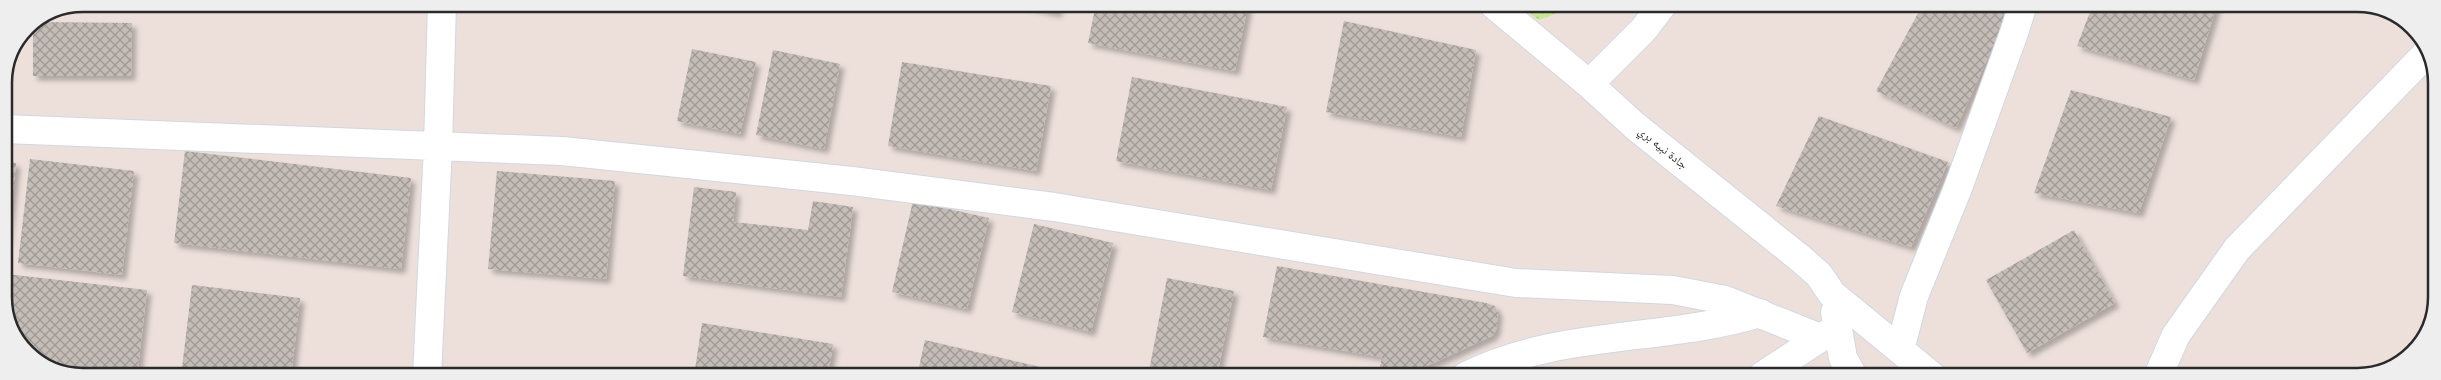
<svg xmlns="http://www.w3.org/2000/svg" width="2441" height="380" viewBox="0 0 2441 380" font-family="'Noto Sans','Noto Naskh Arabic',sans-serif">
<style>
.grass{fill:url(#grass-dots)}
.building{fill:url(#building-cross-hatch);filter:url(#shadow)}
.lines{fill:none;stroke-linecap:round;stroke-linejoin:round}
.minor-casing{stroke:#cfd8e4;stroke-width:30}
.minor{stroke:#fff;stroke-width:28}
.labels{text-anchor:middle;stroke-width:4;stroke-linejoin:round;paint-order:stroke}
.street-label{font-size:12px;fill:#2a2a2a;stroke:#fff}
.rim{fill:none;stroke:#2a2a2a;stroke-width:2.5}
</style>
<defs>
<pattern id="grass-dots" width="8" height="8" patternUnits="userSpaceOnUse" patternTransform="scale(1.25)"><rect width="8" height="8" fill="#c5e991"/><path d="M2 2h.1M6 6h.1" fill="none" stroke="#a9c87d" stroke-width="1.8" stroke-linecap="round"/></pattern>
<pattern id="building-cross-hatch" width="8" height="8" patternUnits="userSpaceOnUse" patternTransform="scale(1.25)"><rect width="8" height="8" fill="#c4bcb6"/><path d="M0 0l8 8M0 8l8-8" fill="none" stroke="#9f9994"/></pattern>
<filter id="shadow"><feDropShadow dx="4.5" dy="4.5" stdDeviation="2.5" flood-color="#0004"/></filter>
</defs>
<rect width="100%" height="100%" fill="#ede0da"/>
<path class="grass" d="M1516,4h50l2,5 -29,11z"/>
<path class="building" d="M1018,4h41l-2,9z
M1096,4h152l-13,67 -147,-28z
M1923,4h89l-56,124 -80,-37z
M2093,4h124l-23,76 -117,-34z
M1344,21l132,29 -15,87 -135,-25z
M39,22l93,1 -1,53h-98v-52z
M692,49l64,13 -16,72 -63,-13z
M773,50l67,14 -16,85 -68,-14z
M902,62l149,24 -15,85 -148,-25z
M1132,77l155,30 -16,83 -155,-29z
M2071,90l100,27 -32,96 -105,-20z
M1819,116l129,46 -37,85 -135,-41z
M185,151l226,27 -10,91 -227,-26z
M30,159l104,12 -12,104 -104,-12z
M5,162l11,1 -9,80h-1z
M497,171l118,10 -9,98 -118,-10z
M694,187l42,5 -3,30 75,8 5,-29 40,6 -12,90 -158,-21z
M913,201l76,17 -22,91 -75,-17z
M1034,224l79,19 -22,89 -79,-20z
M2074,230l41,73 -88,50 -41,-73z
M1277,266l209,37 9,3 3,7 -2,17 -4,6 -87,40 -27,-1 4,-18 -119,-20z
M6,274l141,16 -10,86 -68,-2 -38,-18 -25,-39z
M1167,278l67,13 -17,85h-69z
M192,285l108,13 -9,78h-110z
M702,323l131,21 -5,32h-134z
M925,340l149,35v1h-157z"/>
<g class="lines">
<defs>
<path id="minor" d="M1493,4l96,80 46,42 166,133 18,16 13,19 100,82
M1589,84l55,-55 19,-25
M4,129l558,22 290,30 202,26 462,76 157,7 52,10 95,38 18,-10
M1835,312l8,46 10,18
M1900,350l14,-54 44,-108 57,-158 8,-26
M427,376l11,-230 4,-142
M1466,376c92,-46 198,-34 294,-63
M1762,376l58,-38
M2158,376l18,-41 61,-86 190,-196"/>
</defs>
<use href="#minor" class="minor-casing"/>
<use href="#minor" class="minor"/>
</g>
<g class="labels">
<g class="street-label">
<text transform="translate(1663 148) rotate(39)" y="4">جادة نبيه بري</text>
</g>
</g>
<path d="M0 0H2441V380H0ZM83 12H2357A71 71 0 0 1 2428 83V297A71 71 0 0 1 2357 368H83A71 71 0 0 1 12 297V83A71 71 0 0 1 83 12Z" fill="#eee" fill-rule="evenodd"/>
<path class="rim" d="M83 12H2357A71 71 0 0 1 2428 83V297A71 71 0 0 1 2357 368H83A71 71 0 0 1 12 297V83A71 71 0 0 1 83 12Z"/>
</svg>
